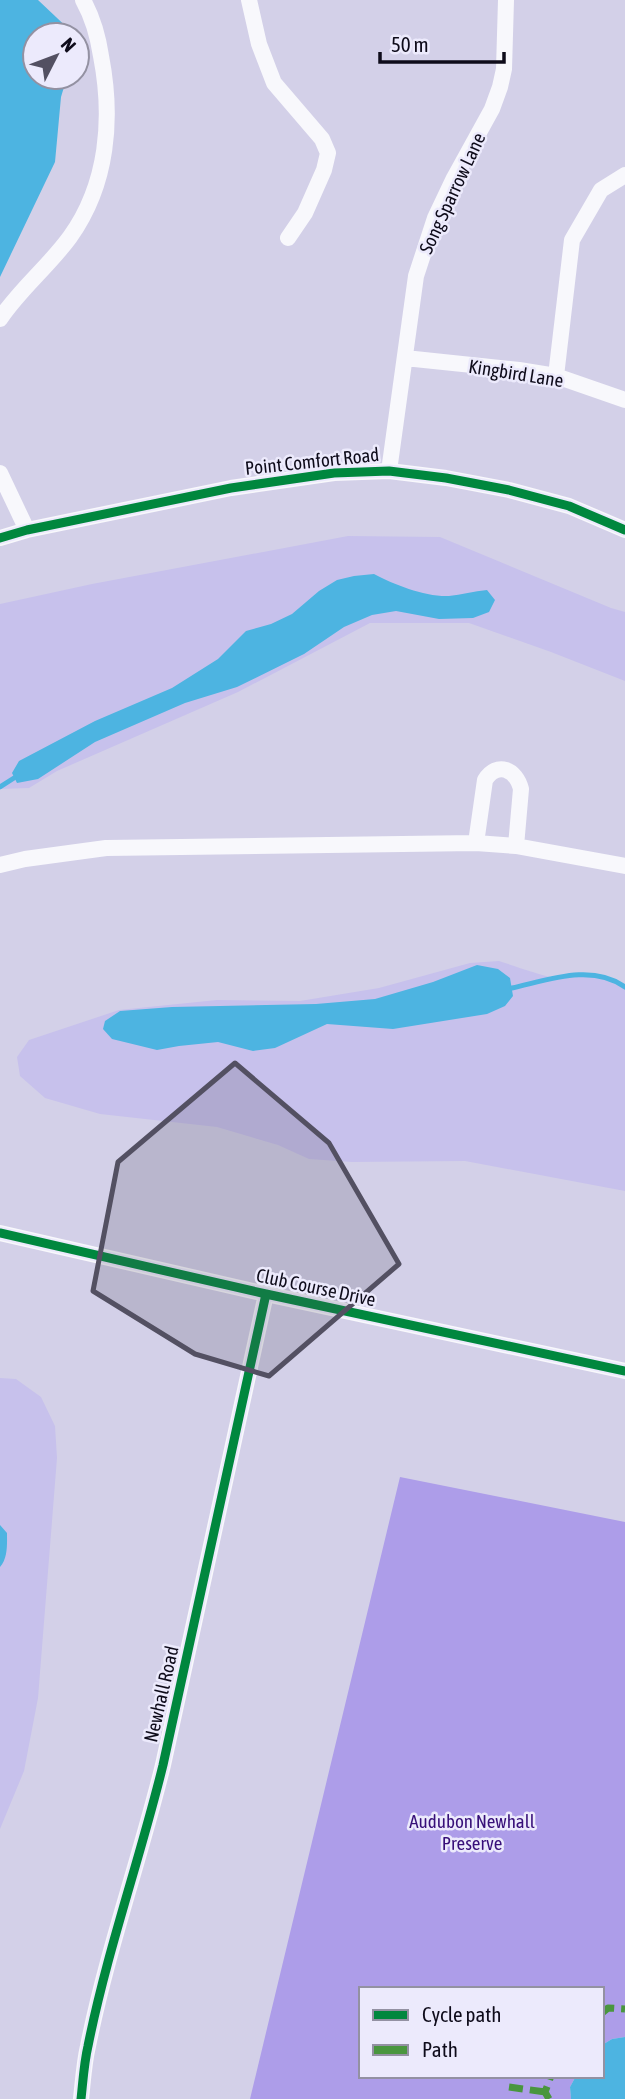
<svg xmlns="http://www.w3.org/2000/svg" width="625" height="2099" viewBox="0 0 625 2099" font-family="'Asap Condensed',sans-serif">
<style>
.green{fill:#c7c1ec}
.forest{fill:#ad9de9}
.water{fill:#4db4e1}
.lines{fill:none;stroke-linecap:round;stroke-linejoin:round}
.stream{stroke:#4db4e1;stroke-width:5}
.street{stroke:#f8f8fc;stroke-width:16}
.quiet{stroke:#49963e;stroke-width:7;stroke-dasharray:14 7;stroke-linecap:butt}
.cycleway-casing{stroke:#eceafc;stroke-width:13}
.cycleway{stroke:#00873e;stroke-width:9}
.marked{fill:#535062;fill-opacity:0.2;stroke:#535062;stroke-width:5;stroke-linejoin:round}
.labels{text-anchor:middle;stroke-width:5;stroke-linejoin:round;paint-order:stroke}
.street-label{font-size:19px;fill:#0e0b1a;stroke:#eceafc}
.park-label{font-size:19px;fill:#370f79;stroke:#eceafc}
</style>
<rect width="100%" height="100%" fill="#d3d0e8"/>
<path class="green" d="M348,536l92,1 171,71 14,4v69l-74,-29 -82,-29h-99l-132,69 -181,79 -28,17 -29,1v-185l92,-20z
M499,961c16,5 42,15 58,17 27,2 44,-12 68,11v202l-160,-30 -113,1 -43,-3 -31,-14 -61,-18 -117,-13 -55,-16 -25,-22 -3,-19 12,-17 90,-30 98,-10 83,1 79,-13 91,-25z
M0,1378l16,1 25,18 14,29 2,32 -19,240 -14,73 -24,58z"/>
<path class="forest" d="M400,1477l225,45v515l-13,2 -10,6v-56h-241v87h215l-6,11 1,12h-321z"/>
<path class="water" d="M0,0h38l36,34 -39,1v42h32l-6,20 -6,65 -55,115z
M374,574c21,11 51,23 75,22 12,-1 25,-5 38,-6l8,10 -6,12 -16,6 -34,1 -43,-8 -24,4 -28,12 -40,27 -67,33 -52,16 -90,39 -57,37 -21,4 -5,-10 7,-12 76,-40 77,-33 46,-29 28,-28 25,-7 21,-10 27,-23 18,-11 17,-4z
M477,965l21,4 12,9 3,18 -8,10 -18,8 -94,15 -66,-5 -52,24 -22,3 -35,-9 -39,4 -22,4 -45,-11 -9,-10 2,-8 15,-10 52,-4 144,-3 59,-5 58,-17z
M0,1525l7,8c0,11 1,25 -7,34z
M625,2037v62h-54l-1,-12 6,-11h26v-31l10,-6z"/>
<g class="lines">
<path class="stream" d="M0,787l14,-9
M512,988c36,-8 80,-25 113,-1"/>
<path class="street" d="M249,0l10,44 15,39 48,56 6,14 -4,17 -19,43 -17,25
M0,319c20,-30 49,-53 70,-82 38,-53 43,-119 31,-181 -3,-20 -8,-38 -18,-56
M405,358l114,12 37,6 69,24
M556,376l16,-136 29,-50 24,-15
M389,471l27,-195 19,-58 19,-40 38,-69 8,-22 4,-18 2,-69
M0,473l27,57
M0,538l27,-8 204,-42 103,-15 55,-2 57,7 63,12 60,16 56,24
M476,843l9,-63c12,-19 31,-11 36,9l-5,57
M0,865l25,-6 81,-11 370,-5 40,3 109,20
M0,1233l266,61 359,77
M81,2099c2,-18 3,-36 7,-53 19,-95 52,-187 75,-281l103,-471"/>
<path class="quiet" d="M602,2013l6,-5 17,1
M509,2087l36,5
M549,2099l-4,-7 6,-16"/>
<defs>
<path id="cycleway" d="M0,538l27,-8 204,-42 103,-15 55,-2 57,7 63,12 60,16 56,24
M0,1233l266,61 359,77
M81,2099c2,-18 3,-36 7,-53 19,-95 52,-187 75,-281l103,-471"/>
</defs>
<use href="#cycleway" class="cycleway-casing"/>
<use href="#cycleway" class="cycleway"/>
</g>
<path class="marked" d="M235,1063l94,80 70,121 -130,112 -74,-22 -102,-63 25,-129z"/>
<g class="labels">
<g class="street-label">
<text transform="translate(452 193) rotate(-65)" y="7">Song Sparrow Lane</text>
<text transform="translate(516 373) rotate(9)" y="7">Kingbird Lane</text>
<text transform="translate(312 461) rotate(-6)" y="7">Point Comfort Road</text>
<text transform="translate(316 1287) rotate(12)" y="7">Club Course Drive</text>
<text transform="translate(161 1694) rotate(-77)" y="7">Newhall Road</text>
</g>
<g class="park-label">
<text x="472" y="1828">Audubon Newhall<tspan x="472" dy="22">Preserve</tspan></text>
</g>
</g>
<rect x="359" y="1987" width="245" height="91" fill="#eceafc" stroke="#9391a2" stroke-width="2"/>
<rect x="373" y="2010" width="35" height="10" fill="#00873e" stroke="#9391a2" stroke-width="2"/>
<text x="422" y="2022" font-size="21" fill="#0e0b1a">Cycle path</text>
<rect x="373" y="2045" width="35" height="10" fill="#49963e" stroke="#9391a2" stroke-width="2"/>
<text x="422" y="2057" font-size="21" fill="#0e0b1a">Path</text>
<g transform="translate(56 56) rotate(48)"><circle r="33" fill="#eceafc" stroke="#9391a2" stroke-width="2"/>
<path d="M0-5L12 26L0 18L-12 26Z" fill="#535062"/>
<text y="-10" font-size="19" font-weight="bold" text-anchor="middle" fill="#0e0b1a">N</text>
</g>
<path d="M380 52v10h124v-10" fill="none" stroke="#0e0b1a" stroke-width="3.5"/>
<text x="391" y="52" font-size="21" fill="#0e0b1a" stroke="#eceafc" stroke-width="5" paint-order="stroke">50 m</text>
</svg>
